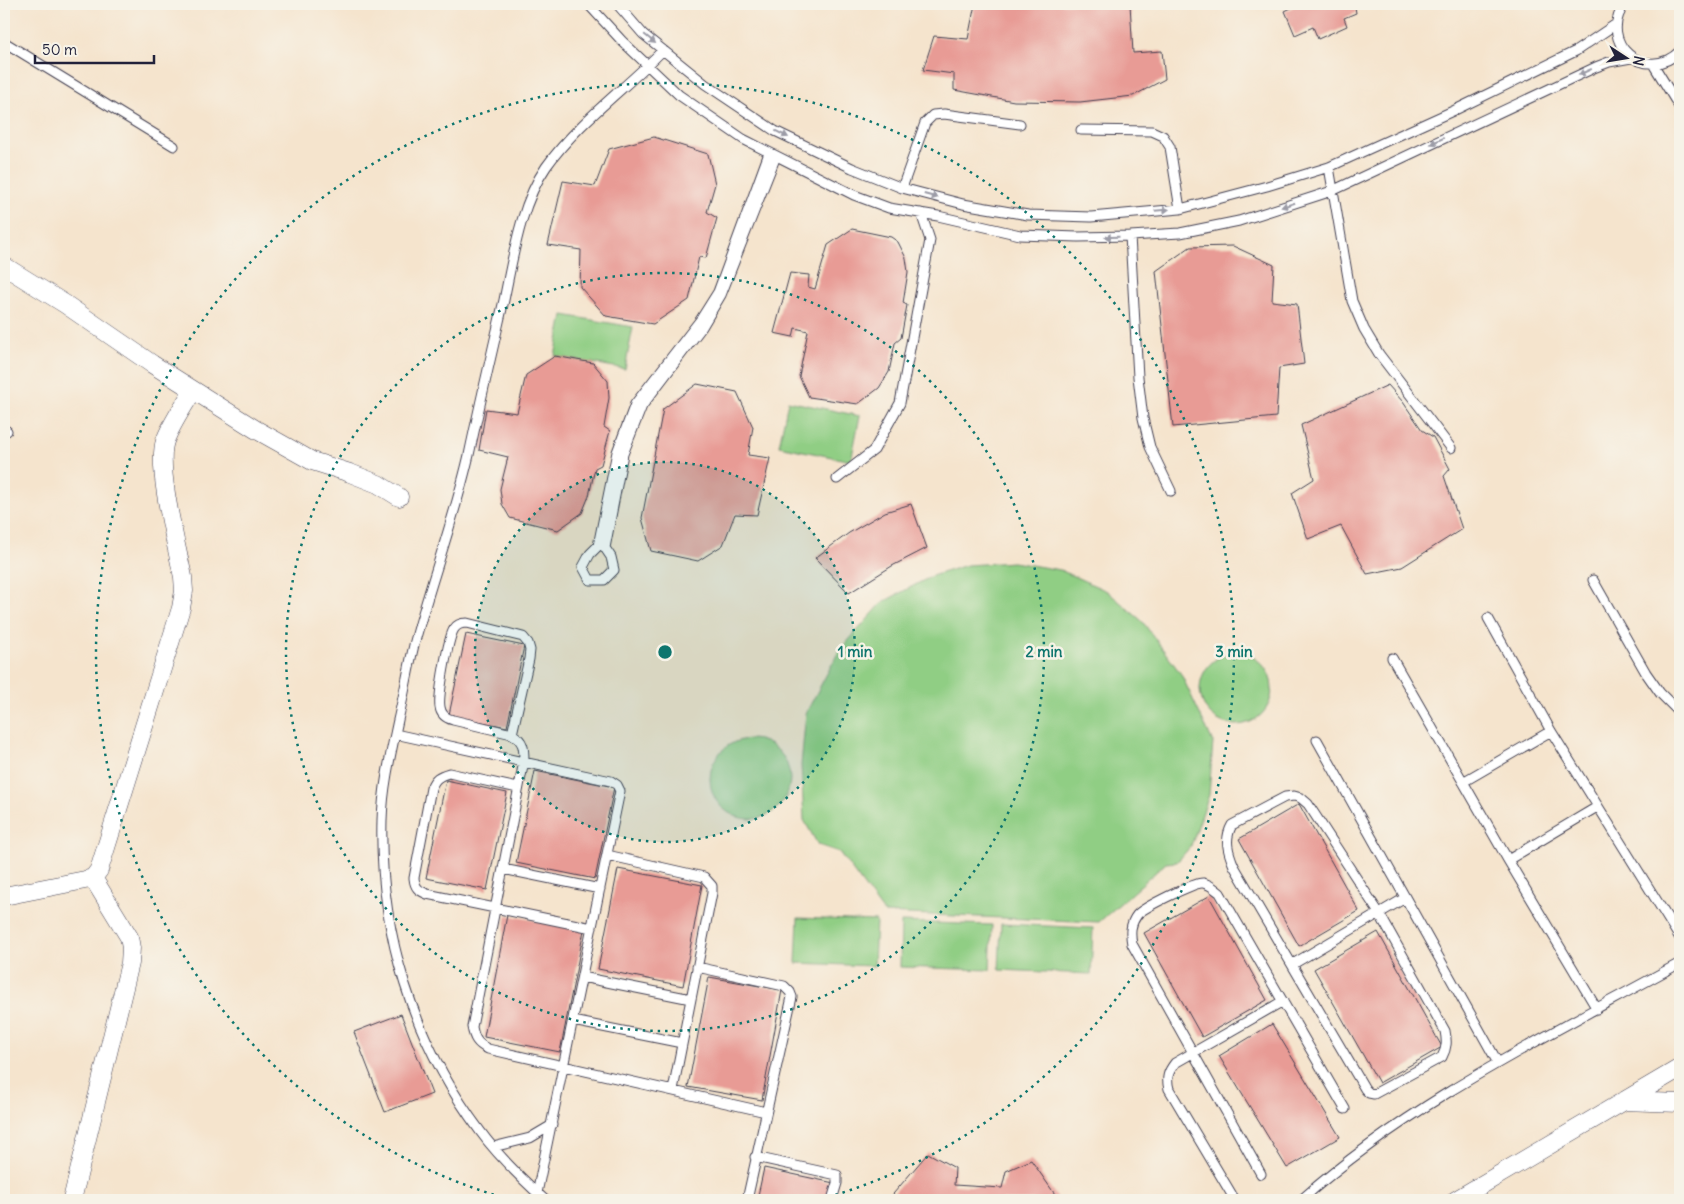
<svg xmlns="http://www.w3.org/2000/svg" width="1684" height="1204" viewBox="0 0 1684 1204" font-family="Delius,sans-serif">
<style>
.green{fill:#90ce84;stroke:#597860}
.building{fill:#e89b95}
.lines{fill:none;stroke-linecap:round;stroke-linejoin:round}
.service-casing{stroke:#423f51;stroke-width:11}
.minor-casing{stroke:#423f51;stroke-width:19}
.service{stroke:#fff;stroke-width:9}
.minor{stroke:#fff;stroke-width:18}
.oneway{fill:#9c9ca7}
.ring{fill:none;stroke:#0f766e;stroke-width:2.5;stroke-dasharray:2.5 5}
.centre{fill:#0f766e;stroke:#f7f3e8;stroke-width:2.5}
.ring-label{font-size:15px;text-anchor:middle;font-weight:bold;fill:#0f766e;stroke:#f7f3e8;stroke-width:5;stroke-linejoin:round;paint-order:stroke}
</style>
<rect width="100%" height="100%" fill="#f7f3e8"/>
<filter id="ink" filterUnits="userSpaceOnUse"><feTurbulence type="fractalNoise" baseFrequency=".02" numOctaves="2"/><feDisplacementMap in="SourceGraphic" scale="10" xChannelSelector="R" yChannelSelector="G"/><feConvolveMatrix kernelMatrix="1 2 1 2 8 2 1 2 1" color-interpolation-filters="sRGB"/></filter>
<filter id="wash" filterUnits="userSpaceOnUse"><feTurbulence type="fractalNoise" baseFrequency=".0096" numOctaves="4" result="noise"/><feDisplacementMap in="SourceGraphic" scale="20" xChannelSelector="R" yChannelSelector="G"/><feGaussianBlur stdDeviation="1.12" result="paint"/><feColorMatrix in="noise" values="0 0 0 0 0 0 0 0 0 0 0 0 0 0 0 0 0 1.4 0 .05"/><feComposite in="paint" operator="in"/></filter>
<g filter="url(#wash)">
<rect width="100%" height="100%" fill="#f5e4cd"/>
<path class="green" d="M563,315l70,12 -8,42 -70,-13z
M788,401l72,15 -9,45 -72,-15z
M1013,562l47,8 47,21 35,30 39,53 32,68 -4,53 -18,51 -14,16 -11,1 -67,59 -215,-9 -45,-61 -21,-7 -14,-25 -3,-55 5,-52 33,-62 44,-49 49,-26 35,-11z
M1200 689a36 36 0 1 1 72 0a36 36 0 1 1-72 0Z
M710 779a40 40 0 1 1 80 0a40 40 0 1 1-80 0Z
M798,918l78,3 -2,45 -78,-3z
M901,922l91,3 -2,45 -90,-3z
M1001,924l92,4 -2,46 -92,-4z"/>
<g id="blocks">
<path class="building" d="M975,4h155l3,49 29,-2 3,28 -32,17 -53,6 -66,-1 -60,-11v-16l-31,-4 11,-34 34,3z
M1299,4h65l-9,3 1,6 -12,5 3,8 -29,13 -5,-12 -18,8 -10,-24z
M654,137l54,17 7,30 -8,28 10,6 -11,40 -7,-1 -10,43 -36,24 -47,-8 -26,-29 1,-37 -33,-5 15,-64 32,5 14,-37z
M852,229l39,8 7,5 8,16 2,14 -5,31 4,2 -6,33 -6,5 -6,29 -10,16 -21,16 -49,-7 -10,-21 9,-45 -13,-3 -2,9 -19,-4 16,-60 19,2 -1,12 7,2 13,-44z
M1233,246l41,19 -2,36 25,3 7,60 -25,4 -3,49 -103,10 -17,-156 34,-24z
M555,356l38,7 15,18 1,17 -5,29 6,4 -9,34 -6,3 -6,28 -7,17 -24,17 -48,-12 -8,-14 -2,-15 8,-32 -29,-7 7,-41 31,4 9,-38z
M697,384l40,8 16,35 -5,28 22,3 -13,57 -22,-1 -12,31 -25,16 -47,-10 -9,-33 21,-109z
M1388,385l15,17 19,28 11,7 17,32 -6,7 18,53 -60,38 -35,7 -26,-48 -33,13 -16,-46 22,-14 -13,-54z
M911,504l16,44 -35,18 -43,27 -34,-35 34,-25 36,-21z
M466,634l58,12 -17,81 -58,-12z
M535,771l79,16 -19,92 -79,-16z
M446,780l61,13 -20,97 -61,-12z
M1299,804l60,107 -60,35 -60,-107z
M618,869l84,16 -19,101 -85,-17z
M1209,896l58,104 -65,37 -58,-104z
M507,915l77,15 -24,122 -76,-15z
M1378,932l64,115 -63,36 -65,-114z
M709,977l73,13 -20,110 -74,-13z
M401,1014l31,80 -47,18 -31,-80z
M1272,1024l68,113 -53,31 -68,-112z
M928,1153l27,15 -1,17 48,3 4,-17 25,-11 28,40h-171z
M764,1168l70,15 -4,17h-73z"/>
</g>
</g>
<g filter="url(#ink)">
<use href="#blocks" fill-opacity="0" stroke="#423f51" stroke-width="1"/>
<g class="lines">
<defs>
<path id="service" d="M588,4l34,37 57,54 64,44 111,56 35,13 49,8 82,19 58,2 52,-1 50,-3 59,-12 93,-30 264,-124 13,-5 22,-4
M617,4l26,30 62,50 70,47 77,37 50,20 61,16 65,11 63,2 89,-8 87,-23 62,-19 126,-57 121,-59 40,-27
M1625,4c-29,38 21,81 55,47
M4,42l170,104
M1653,64l27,44
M1081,130l71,1 11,5 7,11 10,62
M769,153l-51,139 -17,27 -66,85 -18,48 -19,94 -8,8 -7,13 7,13h14l10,-10 -3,-13 -6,-9 18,-94 19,-48 60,-79 19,-32 55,-139
M1329,167l23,134 12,28 15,25 72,94
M902,188l23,-65 8,-8 11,-1 76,10
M1130,236l8,141 5,41 7,29 21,44
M4,429l3,2
M837,479l37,-29 26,-47 30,-163 -9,-27
M1593,580l53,93 14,20 20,20
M1488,618l63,113 129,207
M1392,658l116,202 89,149
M395,734l216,47 6,4 3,6 -83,402
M512,734l17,-75 1,-9 -2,-7 -5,-6 -56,-14c-6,0 -10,1 -13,6 -6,9 -16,68 -14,78 1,8 6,11 13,13l59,14c12,7 12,14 12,27l-52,266c2,11 5,17 16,22l278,63
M1317,740l181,323
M1463,782l88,-51
M518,788l-69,-15c-10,3 -14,5 -18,15l-17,90c1,10 4,12 13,16l165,34
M1294,796l7,2 7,6 71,109 66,118c2,10 2,17 -3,26l-68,37 -5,-1 -4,-4 -131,-223c-6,-14 -10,-27 -2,-41l53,-28z
M607,855l97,22 8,9v7l-39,197
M1508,860l89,-53
M503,869l97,20
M1293,964l112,-66
M697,967l87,19 6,6 2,5 -45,203
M582,977l109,22
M573,1021l109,22
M493,1147l37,-9 22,-13
M755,1157l82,18v8l-5,17
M1261,1174l-129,-230c-2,-11 -2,-20 5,-29 5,-7 58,-33 66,-32 7,1 12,6 17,10l125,216
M545,1200c-23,-21 -47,-44 -65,-69 -67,-90 -101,-199 -98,-311 1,-34 9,-67 16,-100 6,-25 10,-50 16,-75 17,-64 40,-125 55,-190 11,-52 23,-103 35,-155 9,-43 17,-97 42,-133 32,-45 79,-78 117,-117
M1235,1200l-66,-111c-3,-11 -1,-17 6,-26l108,-62
M1301,1200c112,-100 249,-165 379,-237"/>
<path id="minor" d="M4,266l61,38 87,60 103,65 57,32 38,12 28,11 21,13
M4,896l81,-16 8,-2 6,-8 82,-262 3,-17 -1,-14c-6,-30 -27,-109 -18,-136 6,-17 19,-35 28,-51
M1623,1101l57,2
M72,1200l58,-237 1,-15 -2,-11 -36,-59
M1456,1200l224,-132"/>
</defs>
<use href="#service" class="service-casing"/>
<use href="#minor" class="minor-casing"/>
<use href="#service" class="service"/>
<use href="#minor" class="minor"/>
</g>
<defs><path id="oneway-solid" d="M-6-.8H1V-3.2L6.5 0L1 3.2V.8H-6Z" transform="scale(1.25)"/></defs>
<g class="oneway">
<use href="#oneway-solid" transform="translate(650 39) rotate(39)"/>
<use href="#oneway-solid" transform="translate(1585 72) rotate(155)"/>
<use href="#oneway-solid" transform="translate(782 134) rotate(27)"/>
<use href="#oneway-solid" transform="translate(1437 141) rotate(155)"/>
<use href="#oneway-solid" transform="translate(931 196) rotate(15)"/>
<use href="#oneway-solid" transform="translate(1288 205) rotate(162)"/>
<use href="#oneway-solid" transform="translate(1162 210) rotate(-5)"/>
<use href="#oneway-solid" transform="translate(1112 237) rotate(179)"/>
</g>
</g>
<circle cx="665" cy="652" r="190" fill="#0f766e" fill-opacity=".12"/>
<g class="ring">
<circle cx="665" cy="652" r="190"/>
<circle cx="665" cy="652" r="379"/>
<path d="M508 1199A569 569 0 1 1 822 1199"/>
</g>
<circle cx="665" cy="652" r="8" class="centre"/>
<g class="ring-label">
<text x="855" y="657">1 min</text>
<text x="1044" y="657">2 min</text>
<text x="1234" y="657">3 min</text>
</g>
<rect width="1684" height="1204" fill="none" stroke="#f7f3e8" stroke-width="20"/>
<g transform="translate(1626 58) rotate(102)" stroke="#f7f3e8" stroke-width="4" paint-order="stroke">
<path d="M0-4L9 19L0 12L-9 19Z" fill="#22223b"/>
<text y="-8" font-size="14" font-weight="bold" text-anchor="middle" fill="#22223b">N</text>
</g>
<path d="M35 55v8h119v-8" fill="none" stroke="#22223b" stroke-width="2.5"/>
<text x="42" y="55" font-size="15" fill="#22223b" stroke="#f7f3e8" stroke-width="4" paint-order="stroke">50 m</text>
</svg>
